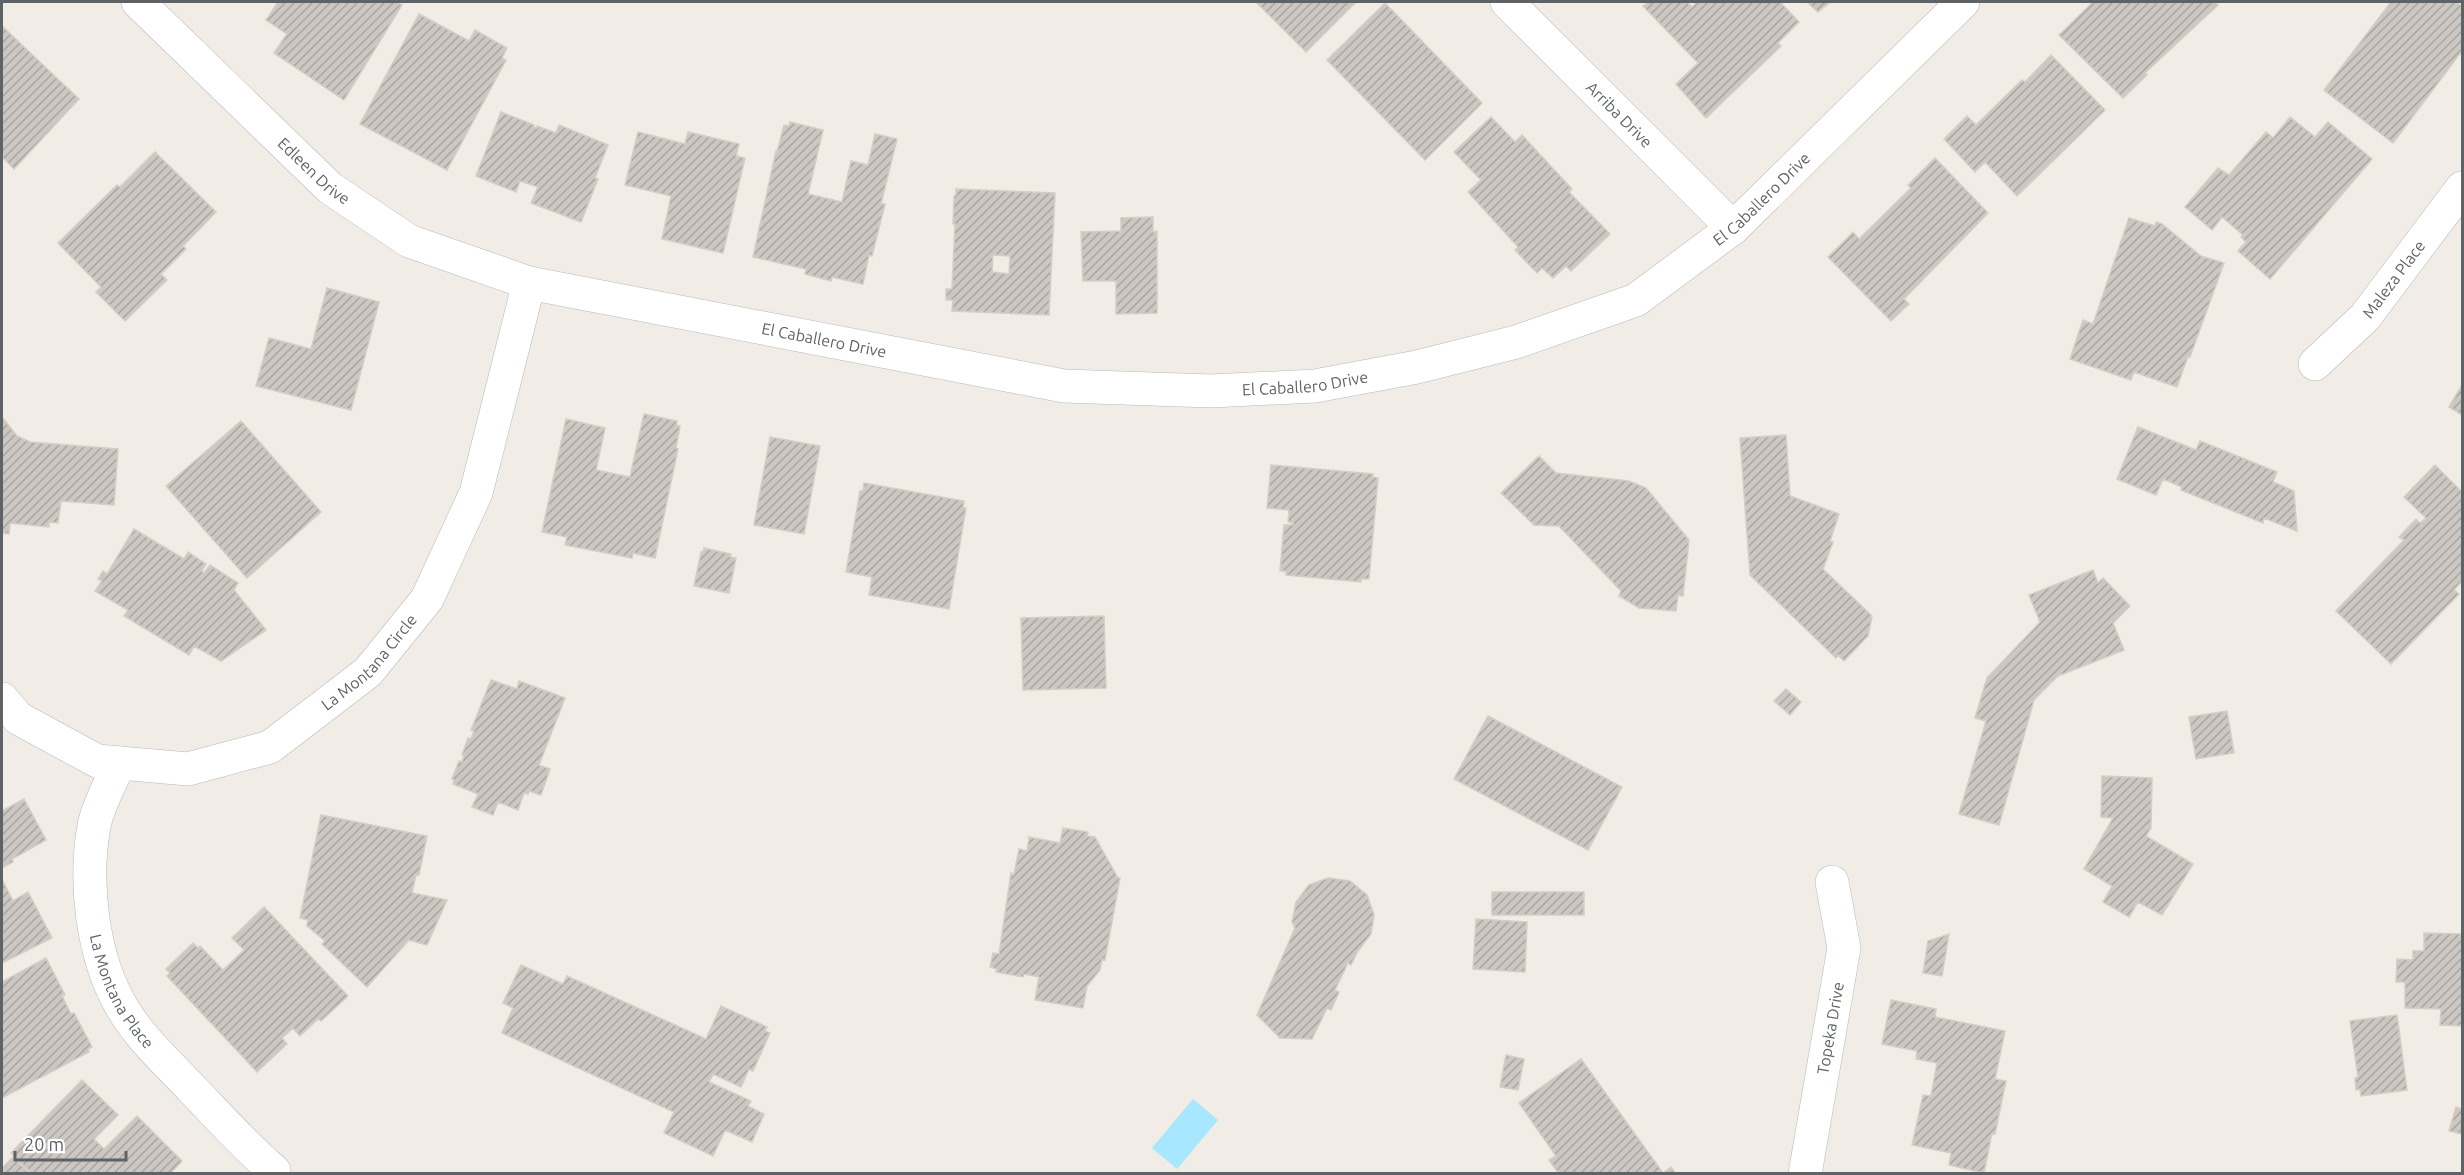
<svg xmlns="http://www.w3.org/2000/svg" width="2464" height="1175" viewBox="0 0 2464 1175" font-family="Ubuntu,sans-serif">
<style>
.water{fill:#a7e7ff}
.building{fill:url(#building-hatch);stroke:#d6cdc3;stroke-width:1.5;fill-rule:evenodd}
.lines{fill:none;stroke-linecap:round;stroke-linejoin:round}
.minor-casing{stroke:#b6b9bd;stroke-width:34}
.minor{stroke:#fff;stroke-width:33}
.labels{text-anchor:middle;stroke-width:4.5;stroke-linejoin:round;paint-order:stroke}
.street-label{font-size:16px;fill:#5d6367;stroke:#fff}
</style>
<defs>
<pattern id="building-hatch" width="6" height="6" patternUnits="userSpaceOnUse" patternTransform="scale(1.5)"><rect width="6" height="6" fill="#ccc7c2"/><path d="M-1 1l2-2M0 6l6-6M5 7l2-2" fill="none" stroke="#a9a5a1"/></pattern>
</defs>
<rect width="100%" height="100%" fill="#f1ece5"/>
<path class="water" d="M1193,1099l25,21 -41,49 -25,-21z"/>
<path class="building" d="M278,2h119l5,3 -58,95 -70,-47 13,-19 -21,-14z
M1256,2h100l-50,50z
M1648,2h39l5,5 5,-5h83l19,20 -21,21 3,3 -75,72 -30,-34 22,-21 -55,-57z
M1807,2h23l-12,10z
M2093,2h122l3,3 -73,68 2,2 -24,23 -64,-63z
M2391,2h65l6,4v45l-69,92 -69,-53z
M1385,3l97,100 -57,57 -98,-100z
M419,14l50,27 6,-11 32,18 -5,10 4,2 -59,110 -87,-46z
M2,26l77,73 -65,70 -12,-12z
M2051,55l54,55 -88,86 -32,-34 -10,10 -31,-33 23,-23 9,9 46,-45 3,2z
M501,112l33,13 -1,2 4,1v-2l19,7 3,-8 49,20 -13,33 3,1 -17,43 -50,-19 7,-16 -18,-6 -4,11 -40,-16z
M1491,117l24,25 7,-7 50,54 -3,3 41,42 -39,37 -5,-5 -13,12 -11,-10 -5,5 -22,-23 3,-3 -50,-55 13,-12 -27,-28z
M2290,117l25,20 13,-15 44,37 -102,120 -32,-28 8,-9 -5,-5 2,-2 -21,-18 -10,13 -27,-23 33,-39 11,7 37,-43 7,6z
M790,122l33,8 -15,64 34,8 9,-41 17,4 7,-31 22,5 -16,65h4l-13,52 -3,-1 -6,29 -31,-7 -1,4 -26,-7 1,-5 -53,-12 23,-106 1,1 7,-27 5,1z
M638,132l47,12 3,-12 51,12 -3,12 9,2 -22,95 -61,-14 9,-43 -46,-11z
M155,152l61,60 -33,34 3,3 -25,25 6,6 -42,41 -29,-29 5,-5 -43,-44 59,-58 3,2z
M1935,158l53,55 -84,86 5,5 -18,17 -63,-64 25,-25 6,7 52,-51 -3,-3z
M956,189l99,4 -6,122 -97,-4 1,-11h-7v-11h6l3,-65h-2l1,-28 2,-1zM993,255l17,1 -1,18 -17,-2z
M1153,217v15l4,-1v82l-41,1v-33h-33l-2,-49 40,-1v-13z
M2129,218l26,8 1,-4 6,2 39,32 23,7 -34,94 -2,-1 -11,31 -43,-15 -3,8 -61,-21 13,-39 10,4z
M327,288l52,14 -28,108 -95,-24 13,-48 42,11z
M2462,385v30l-13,-8z
M644,414l33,7 -1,4 4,1 -4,22 2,1 -23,109 -22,-5 -1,5 -67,-13 2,-8 -25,-5 24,-113 39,9 -9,42 34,7z
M2,417l15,19 13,6 88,7 -4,56 -53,-4 -3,22 -9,-1v5l-39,-4 -1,11 -7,-1z
M241,421l80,91 -74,66 -81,-92z
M2138,427l58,23 4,-9 77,31 -4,10 21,9 3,40 -33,-13 -1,5 -82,-33 1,-3 -19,-8 -7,16 -39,-16z
M1786,435l4,61 49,18 -9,27 3,1 -10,27 49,47 -4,20 -24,25 -6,-6 -2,3 -86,-83 -10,-137z
M770,437l50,9 -16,88 -50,-9z
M1539,456l17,17 73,8 17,7 43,52 -6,56 -5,-1 -2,16 -37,-3 -20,-12 2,-5 -62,-65 -25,-1 -33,-32z
M1271,465l102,9v3l5,1 -9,101h-8v3l-75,-7v-4h-6l4,-46h9v-2l-5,-1 1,-12 -22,-2z
M2435,465l27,27v89l-8,9 5,4 -68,70 -55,-53 68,-71 -5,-3 17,-18 4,4 6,-5 -22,-21z
M864,483l100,18 -1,7h3l-17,101 -80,-14 3,-18 -26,-5 14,-81h3z
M134,529l50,30 4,-7 18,12 -4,7 2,2 6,-8 28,18 -4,7 32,40 -45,31 -27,-15 -5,9 -65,-39 4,-6 -33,-19 7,-10 -4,-2 5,-8 4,3z
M704,548l27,6 -1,3 6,1 -7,35 -35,-7 7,-34h2z
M2093,570l5,13 5,-5 27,28 -17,17 11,27 -66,26 -24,24 -35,125 -40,-11 27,-93 -11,-3 12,-40 53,-56 -11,-27z
M1104,616l2,72 -83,2 -2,-72z
M491,680l26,9 2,-8 46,17 -26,67 11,4 -9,26 -12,-4 -1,3 -4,-1 -6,17 -20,-8 -5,13 -21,-8 6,-13 -25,-10 1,-4 -2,-1 7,-18 3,1 2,-6 -2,-1 6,-17 3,1 3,-8 -3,-1z
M1786,689l15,13 -11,13 -16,-14z
M2227,711l7,42 -38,6 -7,-42z
M1488,716l134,71 -34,63 -134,-71z
M2102,776l50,2 -1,50 -5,8 47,28 -31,51 -24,-13 -9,15 -26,-15 9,-16 -28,-17 29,-51 -12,-1z
M24,799l22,41 -34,19 1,3 -11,6v-57z
M321,815l106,21 -8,39h-3l-4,18 35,7 -20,45 -18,-5 -42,47 -45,-43 3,-3 -18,-15 1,-6 -8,-2z
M1063,828l25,4 -1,4 8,1 23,41h2l-15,82 -3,-1 -2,11 -13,16 -4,22 -48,-8 4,-23 -15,-3 -1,3 -27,-5 1,-3 -7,-2 3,-14 6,1 12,-81 3,1 5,-25 8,2 2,-14 31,6z
M1328,878l22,3 17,14 7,20 -3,19 -13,17 -7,14 -3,-2 -13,27 4,2 -8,18 -4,-2 -15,31 -32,-1 -23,-23 38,-87 -3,-6 4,-20 13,-17z
M2,879l11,22 15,-9 24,46 -50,25z
M1492,892h92v23h-92z
M264,907l84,89 -27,25 -3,-2 -18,17 -7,-8 -11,10 5,6 -30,28 -90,-96 3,-3 -4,-4 27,-26 5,5 2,-2 23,24 21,-20 -12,-12z
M1476,919l51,3 -2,50 -52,-3z
M2424,933l38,1v92l-22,-1 1,-16 -36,-1v-26h-9l1,-23 16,1v-9h11z
M1949,934l-7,42 -19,-3 5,-32z
M46,958l19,37 -3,1 9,18 3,-1 18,34 -4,2 1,3 -87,46v-116z
M521,965l42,19 4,-8 139,63 15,-33 46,21 -2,4 5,2 -17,38 -4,-2 -8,18 -28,-13 -4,8 42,19 -3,5 16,8 -12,28 -27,-12 -12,26 -49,-23 10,-21 -172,-79 11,-25 -10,-5z
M1891,1000l45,9 -1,8 70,14 -10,48 11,2 -11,53 -3,-1 -8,40 -35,-8 2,-12 -39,-8 11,-50 8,1 6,-33 -21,-4 1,-8 -35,-7z
M2397,1015l10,75 -46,6 -1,-7 -4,1 -1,-12 3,-1 -8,-56z
M1506,1055l18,4 -6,31 -18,-3z
M1581,1059l82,114 8,-6 5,7h-117l-10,-14 7,-4 -37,-53z
M82,1080l36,35 -24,24 10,10 33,-33 45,45 -12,13h-138l-21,-21z
M2456,1107l6,2v25l-13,-3z
M13,1157l17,17h-28v-6z"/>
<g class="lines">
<defs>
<g id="minor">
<path id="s1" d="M138,2l192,186 79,53 120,42 535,103 147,5 104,-5 102,-19 99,-25 120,-42 97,-72 230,-226"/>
<path id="s2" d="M1507,2l226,226"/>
<path id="s3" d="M2315,364l50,-47 97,-129"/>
<path id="s4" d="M2,699l16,19 79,43 91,8 82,-22 98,-75 59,-73 49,-106 53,-210"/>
<path id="s5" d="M119,763c-8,20 -21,42 -25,63 -10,56 -2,128 26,178 18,33 48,59 74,87 26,27 51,55 80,80"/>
<path id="s6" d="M1805,1174l39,-226 -12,-66"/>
</g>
</defs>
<use href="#minor" class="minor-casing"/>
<use href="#minor" class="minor"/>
</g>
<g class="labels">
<g class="street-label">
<text dy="6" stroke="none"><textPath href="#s2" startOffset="159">Arriba Drive</textPath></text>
<text dy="6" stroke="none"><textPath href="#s1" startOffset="244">Edleen Drive</textPath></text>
<text dy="6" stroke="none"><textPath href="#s1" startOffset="1780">El Caballero Drive</textPath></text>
<text dy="6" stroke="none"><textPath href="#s3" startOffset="116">Maleza Place</textPath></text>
<text dy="6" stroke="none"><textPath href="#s1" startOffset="790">El Caballero Drive</textPath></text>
<text dy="6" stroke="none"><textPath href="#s1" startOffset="1276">El Caballero Drive</textPath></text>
<text dy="6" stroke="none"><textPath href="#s4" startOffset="422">La Montana Circle</textPath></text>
<text dy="6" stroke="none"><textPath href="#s5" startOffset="240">La Montana Place</textPath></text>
<text dy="6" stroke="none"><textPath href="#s6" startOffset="148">Topeka Drive</textPath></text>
</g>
</g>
<rect width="2464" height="1175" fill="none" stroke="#5d6367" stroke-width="6"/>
<path d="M15 1151v9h111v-9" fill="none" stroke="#5d6367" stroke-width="3"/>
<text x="24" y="1151" font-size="18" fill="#5d6367" stroke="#ffffff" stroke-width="4.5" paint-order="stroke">20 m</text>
</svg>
